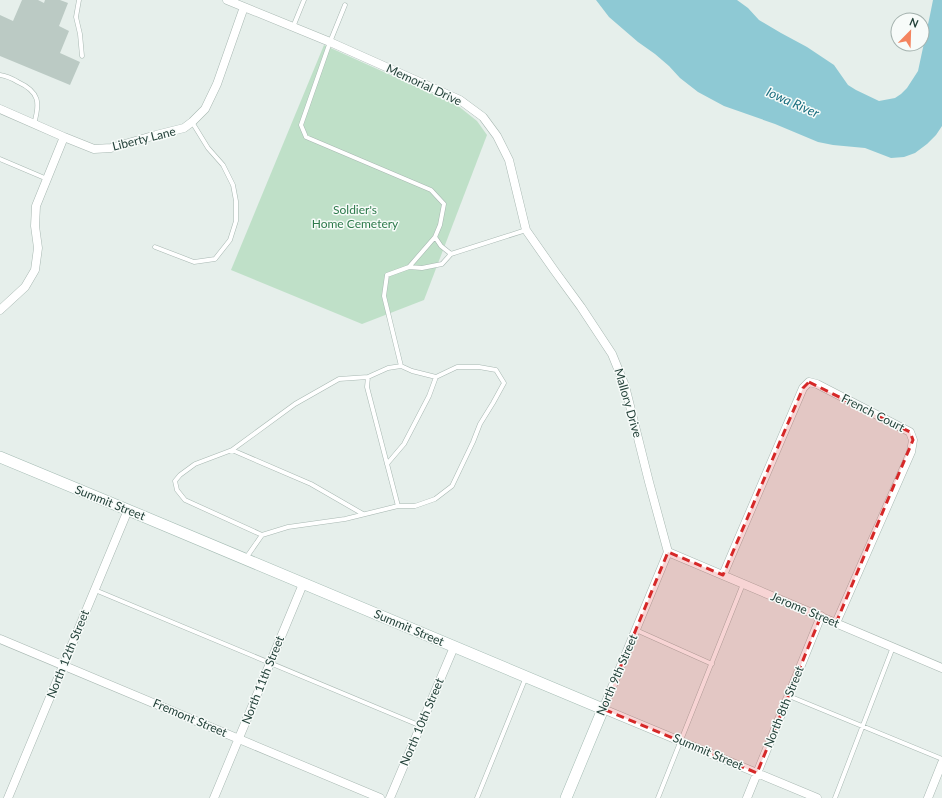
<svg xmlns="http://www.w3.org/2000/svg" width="942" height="798" viewBox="0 0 942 798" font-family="Lato,sans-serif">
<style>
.green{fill:#bfe0c8}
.water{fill:#8ec9d4}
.building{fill:#bbcac4}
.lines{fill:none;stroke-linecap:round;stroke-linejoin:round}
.lane-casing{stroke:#a8b8b2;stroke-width:5}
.street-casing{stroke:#a8b8b2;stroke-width:9}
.secondary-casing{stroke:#a4bbb3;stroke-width:12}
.lane{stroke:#fff;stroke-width:4}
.street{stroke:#fff;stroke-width:8}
.secondary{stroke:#fff;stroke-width:11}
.marked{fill:#d62828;fill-opacity:0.2;stroke:#d62828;stroke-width:3;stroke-dasharray:8 5;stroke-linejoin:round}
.labels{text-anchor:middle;stroke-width:3;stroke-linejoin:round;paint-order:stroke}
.street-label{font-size:12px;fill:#24423a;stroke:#f7fbf9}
.park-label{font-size:12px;fill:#2d7a4b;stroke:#f7fbf9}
.water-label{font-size:13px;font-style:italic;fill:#1c6f80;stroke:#f7fbf9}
</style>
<rect width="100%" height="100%" fill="#e6efeb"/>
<path class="green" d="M324,45l133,60 20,16 10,14 -63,165 -62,24 -131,-54z"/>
<path class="water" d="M596,0h141l11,8 11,12 22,13 26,14 27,18 14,20 8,5 23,11 16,-3 6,-4 6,-6 11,-17 12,-56 3,-15h9v126l-6,9 -9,9 -12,9 -11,4 -13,1 -26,-10 -32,-3 -15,-3 -43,-18 -51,-18 -26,-14 -18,-14 -11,-12 -14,-12 -17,-12 -29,-25z"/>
<path class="building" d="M22,0h16l6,3 1,-3h15l8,3 -9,23 10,5 -9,22 20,9 -10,23 -70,-29v-41l13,6z"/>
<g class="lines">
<defs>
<path id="lane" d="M79,0l-3,17 4,17 2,22
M345,5l-15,37 -29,83 5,12 125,53 13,14 -4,21 -5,12 6,9 10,8 75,-24
M293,27l11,-27
M0,75c6,1 13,4 18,7 22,10 22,21 16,42
M0,159l47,20
M155,247l39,15 21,-3 15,-19 6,-19v-20l-3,-16 -10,-20 -15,-17 -16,-26
M409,267l13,1 20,-4 9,-10
M232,450l79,34 52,30
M387,464l17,-20 25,-48 7,-19 -24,-6 -11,-5
M398,506h17l20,-7 17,-13 21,-44 7,-18 13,-21 11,-20 -8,-13 -17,-3h-22l-21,10
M262,535l26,-8 57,-8 53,-13 -31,-119 1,-10
M246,558l16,-23 -77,-35 -8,-10 -2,-9 5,-6 15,-11 37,-14 63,-46 44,-25 29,-2 20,-9 13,-2 -17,-70 3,-21 22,-8 26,-30
M95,590l326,136
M636,630l76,34
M789,696l153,63
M477,798l49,-121
M658,798l85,-214
M835,798l58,-151"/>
<path id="street" d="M227,0l103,42 130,58 23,17 14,19 12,24 17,70 28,40 27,37 31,47 13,32 24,96 19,70
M0,109l64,28
M0,310l25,-23 10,-17 3,-22 -3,-22 1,-20 28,-69 30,12 17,-1 45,-13 28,-7 8,-6 13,-13 12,-25 27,-77
M668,552l-65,157 214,89
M668,552l274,116
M723,575l80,-187 6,-6 8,2 93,48 3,8 -2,12 -75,171
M0,639l380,159
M8,798l120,-288
M214,798l89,-214
M390,798l64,-151
M747,798l74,-182
M928,798l14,-35"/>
<path id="secondary" d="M0,457l128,53 475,199 -37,89"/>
</defs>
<use href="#lane" class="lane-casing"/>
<use href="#street" class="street-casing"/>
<use href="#secondary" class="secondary-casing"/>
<use href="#lane" class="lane"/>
<use href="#street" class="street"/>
<use href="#secondary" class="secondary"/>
</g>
<path class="marked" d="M809,382l101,50 3,8 -77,183 -15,-7 -64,157 -154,-64 65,-157 55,23 80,-187z"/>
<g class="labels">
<g class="street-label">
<text transform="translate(424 85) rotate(25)" y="4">Memorial Drive</text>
<text transform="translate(144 139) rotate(-14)" y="4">Liberty Lane</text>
<text transform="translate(628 403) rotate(74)" y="4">Mallory Drive</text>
<text transform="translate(873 413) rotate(27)" y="4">French Court</text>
<text transform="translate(110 503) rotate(22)" y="4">Summit Street</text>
<text transform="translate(805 610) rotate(23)" y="4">Jerome Street</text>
<text transform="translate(409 628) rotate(23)" y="4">Summit Street</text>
<text transform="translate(68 654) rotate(-68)" y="4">North 12th Street</text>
<text transform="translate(617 675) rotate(-67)" y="4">North 9th Street</text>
<text transform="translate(263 680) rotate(-68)" y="4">North 11th Street</text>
<text transform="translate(784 707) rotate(-68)" y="4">North 8th Street</text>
<text transform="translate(190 718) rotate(23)" y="4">Fremont Street</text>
<text transform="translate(422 722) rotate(-67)" y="4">North 10th Street</text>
<text transform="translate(708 752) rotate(23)" y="4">Summit Street</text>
</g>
<g class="park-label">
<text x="355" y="214">Soldier's<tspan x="355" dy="14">Home Cemetery</tspan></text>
</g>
<g class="water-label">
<text transform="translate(793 102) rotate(24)" y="5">Iowa River</text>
</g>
</g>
<g transform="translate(910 32) rotate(23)"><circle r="19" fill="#f7fbf9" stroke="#a3b1ad"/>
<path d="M0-3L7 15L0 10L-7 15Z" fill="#f4845f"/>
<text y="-6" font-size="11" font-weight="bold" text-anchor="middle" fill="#24423a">N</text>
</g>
</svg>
